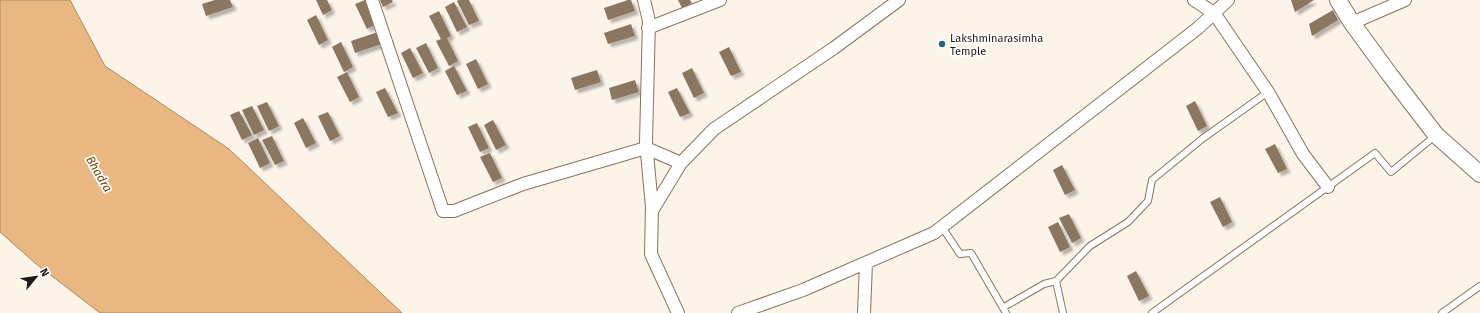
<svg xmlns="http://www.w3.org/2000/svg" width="1480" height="313" viewBox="0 0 1480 313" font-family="'Fira Sans',sans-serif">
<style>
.water{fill:#e9b882;stroke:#ad8860}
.building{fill:#8b7660;filter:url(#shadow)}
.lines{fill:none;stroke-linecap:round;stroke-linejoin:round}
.lane-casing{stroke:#88745d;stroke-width:8}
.street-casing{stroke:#88745d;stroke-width:14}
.secondary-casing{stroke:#88745d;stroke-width:18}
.lane{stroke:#fff;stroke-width:6}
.street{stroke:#fff;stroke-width:12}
.secondary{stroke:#fff;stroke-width:16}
.poi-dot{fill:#246779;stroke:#fff;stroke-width:1.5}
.labels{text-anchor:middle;stroke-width:3.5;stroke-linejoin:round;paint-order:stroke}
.poi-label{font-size:11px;fill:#211910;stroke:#fff;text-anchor:start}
.water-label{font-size:12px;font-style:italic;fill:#734600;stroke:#fff}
</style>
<defs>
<filter id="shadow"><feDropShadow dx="3.5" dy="3.5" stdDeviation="1" flood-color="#0004"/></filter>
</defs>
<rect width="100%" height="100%" fill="#fcf3e9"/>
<path class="water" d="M0,0h70l35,66 124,83 173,164h-302l-65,-50 -35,-31z"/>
<path class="building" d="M215,0h15l3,7 -27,9 -4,-12z
M316,0h11l5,10 -9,5z
M365,0l11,24 -9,5 -12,-25z
M380,0h12l1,2 -10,5z
M459,0h10l10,21 -10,4 -12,-24z
M628,0h3l4,11 -27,9 -4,-12z
M678,0h12l2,3 -10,5z
M1291,0h23l-19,12z
M454,2l13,25 -10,5 -12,-25z
M1333,10l5,10 -26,16 -3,-12z
M439,11l12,25 -4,2 11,23 -9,5 -13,-25 5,-2 -12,-23z
M316,15l12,25 -9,5 -12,-25z
M631,24l4,12 -27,8 -4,-11z
M378,32l4,12 -27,9 -4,-12z
M341,42l12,25 -9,5 -12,-25z
M426,43l12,25 -9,5 -13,-25z
M729,47l12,25 -10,4 -12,-24z
M410,48l13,25 -10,5 -12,-25z
M476,59l12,25 -10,5 -12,-25z
M454,66l13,25 -10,4 -12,-24z
M692,68l12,25 -10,5 -12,-25z
M597,70l4,12 -26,8 -4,-12z
M347,72l12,25 -9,5 -13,-25z
M635,80l4,12 -27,8 -3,-12z
M385,88l13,25 -10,4 -12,-25z
M677,88l13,25 -10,4 -12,-25z
M1195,101l12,25 -9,5 -12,-25z
M267,102l12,24 -10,5 -12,-25z
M252,106l12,24 -10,5 -12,-25z
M239,111l13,24 -10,5 -12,-25z
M328,112l12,24 -10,5 -12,-25z
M303,118l13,25 -10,5 -12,-25z
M493,120l13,25 -10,5 -12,-25z
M477,123l12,25 -9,4 -12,-25z
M272,136l12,25 -9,4 -13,-25z
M258,138l12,25 -10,5 -12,-25z
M1275,144l12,25 -9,4 -13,-24z
M490,153l12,25 -9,4 -13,-25z
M1062,165l13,25 -10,5 -12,-25z
M1220,197l12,25 -9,5 -13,-25z
M1069,214l12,24 -9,5 -13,-25z
M1058,222l12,25 -10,5 -12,-25z
M1136,271l13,25 -10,5 -12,-25z"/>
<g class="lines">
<defs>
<path id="lane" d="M942,227l18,27 11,-1 35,60
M1004,307l40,-23 12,-3
M1063,313l-7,-32 34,-35 38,-24 20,-21 4,-21 50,-41 66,-47
M1152,313l223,-160 16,19 44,-36
M1442,313l38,-27"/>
<path id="street" d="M372,0l71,211h11l69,-27 123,-36 35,15
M644,0l5,21 -3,121 6,65 -1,47 27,59
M1194,0l20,13 54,79 35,62 25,33
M1352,23l53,-23
M648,28l72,-28
M652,211l29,-48 33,-34 120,-81 65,-48
M738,313l65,-23 131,-57 264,-205 30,-28
M864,313l2,-50"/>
<path id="secondary" d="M1338,0l14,23 38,52 46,60 44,39"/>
</defs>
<use href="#lane" class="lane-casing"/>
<use href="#street" class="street-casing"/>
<use href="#secondary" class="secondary-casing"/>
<use href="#lane" class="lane"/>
<use href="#street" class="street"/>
<use href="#secondary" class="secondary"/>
</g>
<circle class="poi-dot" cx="942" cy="44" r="4"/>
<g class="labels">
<g class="poi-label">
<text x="950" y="42">Lakshminarasimha<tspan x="950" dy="13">Temple</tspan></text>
</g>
<g class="water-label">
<text transform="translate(99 174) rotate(60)" y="4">Bhadra</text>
</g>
</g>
<g transform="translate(36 277) rotate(61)" stroke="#ffffff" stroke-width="3" paint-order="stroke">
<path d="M0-3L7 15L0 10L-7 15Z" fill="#211910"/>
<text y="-6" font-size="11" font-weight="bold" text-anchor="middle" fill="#211910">N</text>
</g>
</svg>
